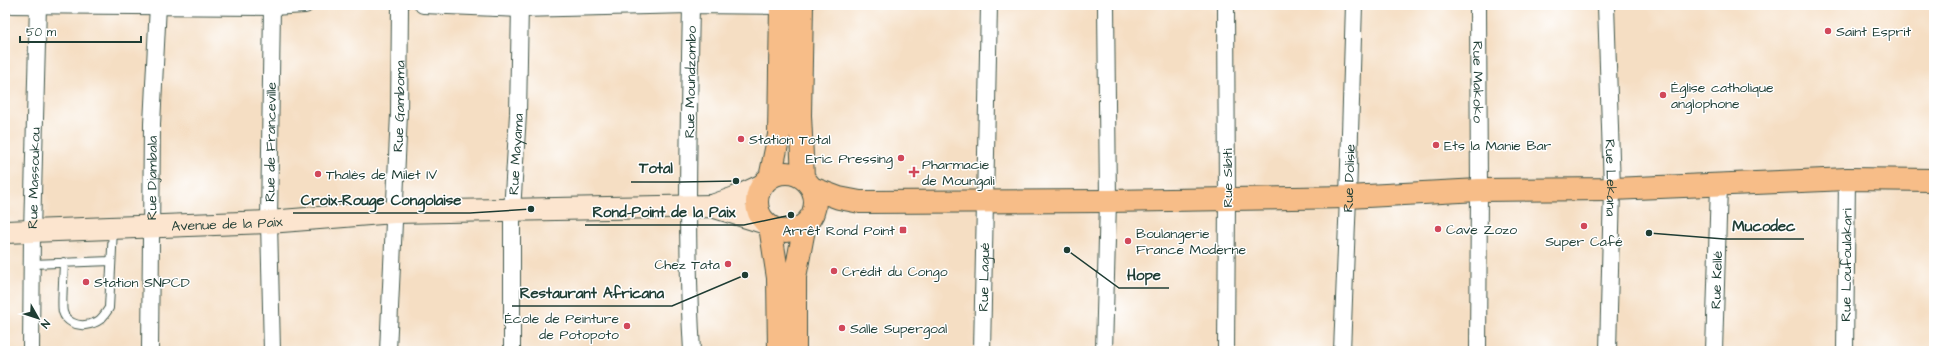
<svg xmlns="http://www.w3.org/2000/svg" width="1939" height="356" viewBox="0 0 1939 356" font-family="'Architects Daughter',sans-serif">
<style>
.lines{fill:none;stroke-linecap:round;stroke-linejoin:round}
.service-casing{stroke:#3f5549;stroke-width:10}
.minor-casing{stroke:#3f5549;stroke-width:18}
.secondary-casing{stroke:#3f5549;stroke-width:24}
.primary-casing{stroke:#3f5549;stroke-width:24}
.service{stroke:#fff;stroke-width:8}
.minor{stroke:#fff;stroke-width:16}
.secondary{stroke:#fce5cf;stroke-width:22}
.primary{stroke:#f7bd88;stroke-width:22}
.poi-dot{fill:#d1495b;stroke:#fff;stroke-width:1.5}
.labels{text-anchor:middle;stroke-width:3;stroke-linejoin:round;paint-order:stroke}
.poi-label{font-size:14px;fill:#1f3d34;stroke:#fff;text-anchor:start}
.street-label{font-size:14px;fill:#1f3d34;stroke:#fff}
.leader{fill:none;stroke:#1f3d34;stroke-width:1.5}
.callout-dot{fill:#1f3d34;stroke:#fff;stroke-width:1.5}
.callout-label{font-size:15px;text-anchor:middle;font-weight:bold;fill:#1f3d34;stroke:#fff;stroke-width:3;stroke-linejoin:round;paint-order:stroke}
</style>
<rect width="100%" height="100%" fill="#fff"/>
<filter id="ink" filterUnits="userSpaceOnUse"><feTurbulence type="fractalNoise" baseFrequency=".025" numOctaves="2"/><feDisplacementMap in="SourceGraphic" scale="8" xChannelSelector="R" yChannelSelector="G"/><feConvolveMatrix kernelMatrix="1 2 1 2 8 2 1 2 1" color-interpolation-filters="sRGB"/></filter>
<filter id="wash" filterUnits="userSpaceOnUse"><feTurbulence type="fractalNoise" baseFrequency=".012" numOctaves="4" result="noise"/><feDisplacementMap in="SourceGraphic" scale="16" xChannelSelector="R" yChannelSelector="G"/><feGaussianBlur stdDeviation="0.9" result="paint"/><feColorMatrix in="noise" values="0 0 0 0 0 0 0 0 0 0 0 0 0 0 0 0 0 1.4 0 .05"/><feComposite in="paint" operator="in"/></filter>
<g filter="url(#wash)">
<rect width="100%" height="100%" fill="#f5dec3"/>
</g>
<g filter="url(#ink)">
<g class="lines">
<defs>
<path id="service" d="M64,262c0,9 -3,43 -1,50 3,10 14,14 22,13 14,-2 17,-6 24,-17l4,-79
M32,264l79,-3"/>
<g id="minor">
<path d="M5,5l267,2 33,-2"/>
<path d="M423,5l96,4 172,-4 90,1"/>
<path d="M691,5c-2,115 -6,231 1,346"/>
<path id="s1" d="M1478,5l1,185 -1,161"/>
<path id="s2" d="M1606,5l6,184 -4,162"/>
<path id="s3" d="M31,351l1,-119 6,-227"/>
<path id="s4" d="M150,351l2,-227 6,-119"/>
<path id="s5" d="M272,351l-3,-129 3,-217"/>
<path id="s6" d="M388,351l11,-237 1,-109"/>
<path id="s7" d="M512,351v-140l6,-97 2,-109"/>
<path id="s8" d="M982,351l7,-346"/>
<path d="M1104,351l4,-150 -2,-196"/>
<path d="M1226,351l1,-152 -1,-194"/>
<path id="s9" d="M1342,351l6,-154 6,-192"/>
<path id="s10" d="M1714,351l5,-166"/>
<path id="s11" d="M1845,351l2,-172"/>
</g>
<g id="secondary">
<path d="M712,206l23,-8 28,-13"/>
<path id="s12" d="M5,232l264,-10 125,-10 318,-6 54,17"/>
</g>
<path id="primary" d="M802,5l-2,110 3,62
M757 202a29 29 0 1 1 58 0a29 29 0 1 1-58 0Z
M770,178l9,-43 2,-130
M812,188l27,10 21,4 248,-1 240,-4 131,-7 133,-1 235,-10 87,1
M770,226l8,52 1,73
M795,351v-74l10,-53"/>
</defs>
<use href="#service" class="service-casing"/>
<use href="#minor" class="minor-casing"/>
<use href="#secondary" class="secondary-casing"/>
<use href="#primary" class="primary-casing"/>
<use href="#service" class="service"/>
<use href="#minor" class="minor"/>
<use href="#secondary" class="secondary"/>
<use href="#primary" class="primary"/>
</g>
</g>
<g class="poi-dot">
<circle cx="1828" cy="31" r="4"/>
<circle cx="1663" cy="95" r="4"/>
<circle cx="741" cy="139" r="4"/>
<circle cx="1436" cy="145" r="4"/>
<circle cx="901" cy="158" r="4"/>
<path d="M912 166h4v4h4v4h-4v4h-4v-4h-4v-4h4z"/>
<circle cx="318" cy="174" r="4"/>
<circle cx="1584" cy="226" r="4"/>
<circle cx="1438" cy="229" r="4"/>
<rect x="899" y="226" width="8" height="8" rx="2"/>
<circle cx="1128" cy="241" r="4"/>
<circle cx="728" cy="264" r="4"/>
<circle cx="834" cy="271" r="4"/>
<circle cx="86" cy="282" r="4"/>
<circle cx="627" cy="326" r="4"/>
<circle cx="842" cy="328" r="4"/>
</g>
<g class="labels">
<g class="poi-label">
<text x="1836" y="36">Saint Esprit</text>
<text x="1671" y="92">Église catholique<tspan x="1671" dy="16">anglophone</tspan></text>
<text x="749" y="144">Station Total</text>
<text x="1444" y="150">Ets la Manie Bar</text>
<text x="893" y="163" text-anchor="end">Eric Pressing</text>
<text x="922" y="169">Pharmacie<tspan x="922" dy="16">de Moungali</tspan></text>
<text x="326" y="179">Thalès de Milet IV</text>
<text x="1446" y="234">Cave Zozo</text>
<text x="895" y="235" text-anchor="end">Arrêt Rond Point</text>
<text x="1136" y="238">Boulangerie<tspan x="1136" dy="16">France Moderne</tspan></text>
<text x="1584" y="246" text-anchor="middle">Super Café</text>
<text x="720" y="269" text-anchor="end">Chez Tata</text>
<text x="842" y="276">Crédit du Congo</text>
<text x="94" y="287">Station SNPCD</text>
<text x="619" y="323" text-anchor="end">École de Peinture<tspan x="619" dy="16">de Potopoto</tspan></text>
<text x="850" y="333">Salle Supergoal</text>
</g>
<g class="street-label">
<text transform="translate(690 82) rotate(-89)" y="5">Rue Moundzombo</text>
<text dy="5" stroke="none"><textPath href="#s1" startOffset="77">Rue Makoko</textPath></text>
<text dy="5" stroke="none"><textPath href="#s6" startOffset="245">Rue Gamboma</textPath></text>
<text dy="5" stroke="none"><textPath href="#s5" startOffset="209">Rue de Franceville</textPath></text>
<text dy="5" stroke="none"><textPath href="#s7" startOffset="197">Rue Mayama</textPath></text>
<text dy="5" stroke="none"><textPath href="#s3" startOffset="173">Rue Massoukou</textPath></text>
<text dy="5" stroke="none"><textPath href="#s4" startOffset="173">Rue Djambala</textPath></text>
<text transform="translate(1227 178) rotate(-90)" y="5">Rue Sibiti</text>
<text dy="5" stroke="none"><textPath href="#s9" startOffset="173">Rue Dolisie</textPath></text>
<text dy="5" stroke="none"><textPath href="#s2" startOffset="173">Rue Lekana</textPath></text>
<text dy="5" stroke="none"><textPath href="#s12" startOffset="222">Avenue de la Paix</textPath></text>
<text dy="5" stroke="none"><textPath href="#s11" startOffset="86">Rue Loufoulakari</textPath></text>
<text dy="5" stroke="none"><textPath href="#s8" startOffset="74">Rue Lagué</textPath></text>
<text dy="5" stroke="none"><textPath href="#s10" startOffset="71">Rue Kellé</textPath></text>
</g>
</g>
<path class="leader" d="M736 181L681 182H631M531 209L470 213H293M791 215L744 225H585M1649 233L1724 239H1804M1067 250L1119 288H1169M745 275L672 306H512"/>
<g class="callout-dot">
<circle cx="736" cy="181" r="4"/>
<circle cx="531" cy="209" r="4"/>
<circle cx="791" cy="215" r="4"/>
<circle cx="1649" cy="233" r="4"/>
<circle cx="1067" cy="250" r="4"/>
<circle cx="745" cy="275" r="4"/>
</g>
<g class="callout-label">
<text x="656" y="173">Total</text>
<text x="381" y="205">Croix-Rouge Congolaise</text>
<text x="664" y="217">Rond-Point de la Paix</text>
<text x="1764" y="231">Mucodec</text>
<text x="1144" y="280">Hope</text>
<text x="592" y="298">Restaurant Africana</text>
</g>
<rect width="1939" height="356" fill="none" stroke="#fff" stroke-width="20"/>
<g transform="translate(38 318) rotate(129)" stroke="#ffffff" stroke-width="3" paint-order="stroke">
<path d="M0-3L7 15L0 10L-7 15Z" fill="#1f3d34"/>
<text y="-6" font-size="11" font-weight="bold" text-anchor="middle" fill="#1f3d34">N</text>
</g>
<path d="M20 36v6h121v-6" fill="none" stroke="#1f3d34" stroke-width="2"/>
<text x="26" y="36" font-size="12" fill="#1f3d34" stroke="#ffffff" stroke-width="3" paint-order="stroke">50 m</text>
</svg>
